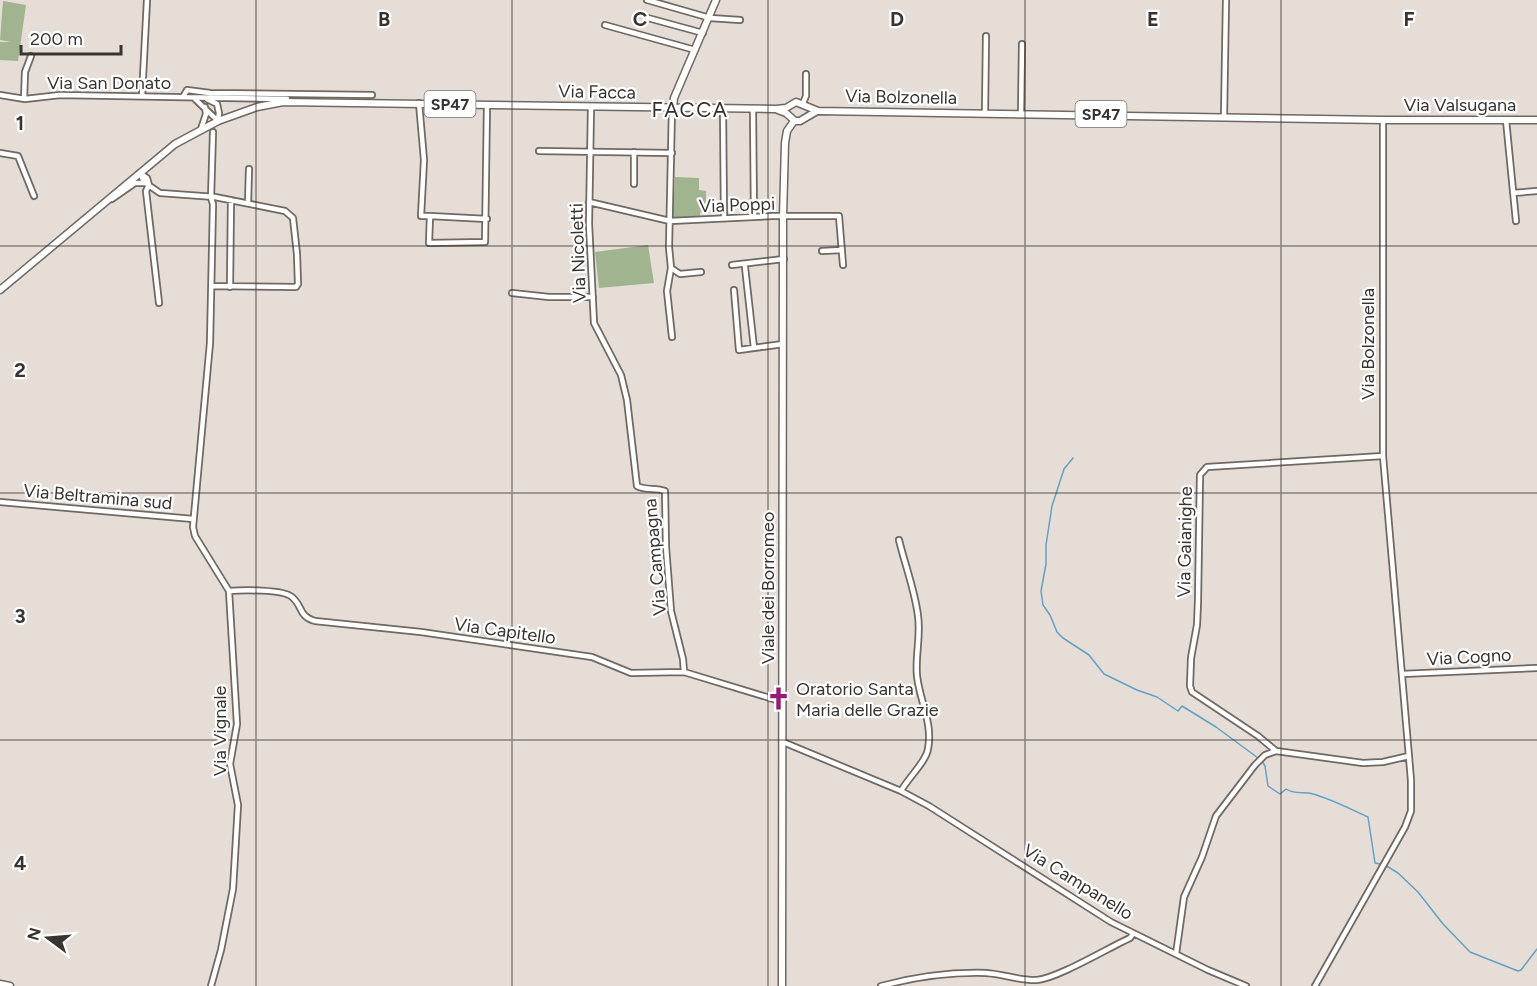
<svg xmlns="http://www.w3.org/2000/svg" width="1537" height="986" viewBox="0 0 1537 986" font-family="Figtree,sans-serif">
<style>
.green{fill:#a0b58f}
.lines{fill:none;stroke-linecap:round;stroke-linejoin:round}
.stream{stroke:#64a1c4;stroke-width:1.5}
.minor-casing{stroke:#706862;stroke-width:8}
.major-casing{stroke:#706862;stroke-width:9}
.minor{stroke:#fff;stroke-width:4.5}
.major{stroke:#fff;stroke-width:6}
.grid{fill:none;stroke:#383432;stroke-width:1.5;stroke-opacity:0.55}
.labels{text-anchor:middle;stroke-width:4.5;stroke-linejoin:round;paint-order:stroke}
.shield{fill:#fff;stroke:#747170;stroke-width:1.5}
.shield-label{font-size:16px;font-weight:bold;fill:#383432}
.street-label{font-size:18px;fill:#383432;stroke:#fff}
.poi-label{font-size:18px;fill:#383432;stroke:#fff;text-anchor:start}
.quarter-label{font-size:21px;letter-spacing:1.5px;fill:#362f2b;stroke:#fff}
.grid-label{font-size:20px;text-anchor:middle;font-weight:bold;fill:#383432;stroke:#fff;stroke-width:4.5;stroke-linejoin:round;paint-order:stroke}
</style>
<rect width="100%" height="100%" fill="#e5ddd6"/>
<path class="green" d="M3,1l23,4 -8,56 -18,-1v-18h11l-11,-2z
M675,177l24,1v12l7,1v23l-6,-2v6l-27,-1z
M648,245l6,38 -55,5 -4,-36z"/>
<g class="lines">
<path class="stream" d="M1073,458l-9,11 -12,37 -6,39v19l-5,27 2,14 7,10 7,17 6,6 26,17 15,19 33,16 20,7 21,14 4,-5 34,21 42,31
M1262,761l3,5 3,20 12,8 6,-5c7,5 15,3 23,4 21,5 39,15 59,24l7,46 5,1
M1385,865l13,8 20,19 25,32 27,28 48,19 3,-1 16,-21"/>
<defs>
<path id="minor" d="M647,0l63,18 30,2
M648,18l55,15
M605,25l90,25
M0,95l25,4 35,-4 227,4
M142,96l5,-96
M183,97l4,-7 23,3 162,2
M194,98l24,23
M24,99l1,-27 6,-16
M207,99l10,5 2,9 -1,8
M419,103l5,57 -3,56h9
M803,103l3,-7v-22
M487,105l-2,137 -56,1 1,-27 57,3
M591,107l-2,117 5,99 27,52 6,25 10,86c9,5 19,1 28,5l1,56 5,64 12,48 1,13
M672,108l-3,139 2,21 9,6 21,-2
M723,109l1,109
M753,109l1,108
M985,113l1,-77
M1021,113l1,-69
M1224,117l2,-117
M1506,120l10,101
M201,129l5,-15 -1,-7
M539,151l133,2
M0,153l18,3 16,40
M140,173l4,9 16,11 55,4 70,14 8,7 4,36 1,30 -2,3 -84,-1
M140,173l7,5 2,7 -3,6 13,112
M634,184v-32
M1513,193l24,-2
M112,199l23,-16h10
M589,202l81,19 102,-5h67l4,49
M248,203l1,-34
M822,251l20,-1
M732,265l52,-6
M745,267l9,81
M671,268l-4,23 5,46
M230,287l1,-87
M734,290l5,60 44,-6
M512,293l37,4h44
M0,502l193,17
M899,540c6,25 16,51 19,76 3,20 -3,40 -1,60 3,26 16,47 11,73 -2,13 -20,29 -27,42
M229,591c13,-1 54,-2 63,6 11,9 6,19 23,24l106,11 171,25 39,16 53,-1 99,30
M1402,674l135,-6
M783,742l118,49 28,15 182,116 97,48 38,16
M1276,751l-18,-15 -66,-44 -2,-6 1,-28 6,-33 1,-24 2,-126 7,-8 176,-11
M1176,954l8,-57 18,-40 14,-41 39,-51 10,-10 11,-4 87,12 20,-1 26,-6
M211,986l10,-36 12,-61 5,-84 -8,-41 7,-40 -8,-133 -34,-55 -2,-9 17,-184 3,-139 -2,-6 2,-66
M881,986c34,-9 70,-14 105,-13 17,1 35,8 51,7 21,-2 71,-32 93,-42l3,-4
M1315,986l90,-159 6,-16v-31l-28,-324v-336"/>
<path id="major" d="M673,108l1,-10 42,-98
M778,110l8,3 9,8h5l17,-10
M0,290l175,-146 43,-23 39,-14 26,-5 493,7 10,-1 10,-6 22,9 565,9h154
M0,984l10,2
M782,986l1,-769 2,-74 2,-12 7,-10"/>
</defs>
<use href="#minor" class="minor-casing"/>
<use href="#major" class="major-casing"/>
<use href="#minor" class="minor"/>
<use href="#major" class="major"/>
</g>
<path class="grid" d="M256,0v986M512,0v986M768,0v986M1025,0v986M1281,0v986M0,246h1537M0,493h1537M0,740h1537"/>
<defs>
<symbol id="church-bare" viewBox="-9 -9 18 18"><path d="M-1.2-6h2.4v3.5h3.3v2.4h-3.3V6h-2.4V-.1h-3.3v-2.4h3.3Z" fill="#971a73" stroke="#fff" stroke-width="2.5" paint-order="stroke"/></symbol>
</defs>
<g fill-rule="evenodd">
<use href="#church-bare" x="762" y="682" width="33" height="33"/>
</g>
<g class="labels">
<g class="shield">
<rect x="424.5" y="91" width="51" height="26" rx="4.5"/>
<rect x="1075.5" y="101" width="51" height="26" rx="4.5"/>
</g>
<g class="shield-label">
<text x="450" y="110">SP47</text>
<text x="1101" y="120">SP47</text>
</g>
<g class="street-label">
<text x="109" y="89">Via San Donato</text>
<text transform="translate(597 92) rotate(1)" y="6">Via Facca</text>
<text transform="translate(901 97) rotate(1)" y="6">Via Bolzonella</text>
<text x="1460" y="111">Via Valsugana</text>
<text transform="translate(737 205) rotate(-2)" y="6">Via Poppi</text>
<text transform="translate(578 253) rotate(-92)" y="6">Via Nicoletti</text>
<text transform="translate(1368 344) rotate(-90)" y="6">Via Bolzonella</text>
<text transform="translate(98 497) rotate(5)" y="6">Via Beltramina sud</text>
<text transform="translate(1185 542) rotate(-89)" y="6">Via Gaianighe</text>
<text transform="translate(655 557) rotate(-95)" y="6">Via Campagna</text>
<text transform="translate(768 588) rotate(-90)" y="6">Viale dei Borromeo</text>
<text transform="translate(505 631) rotate(8)" y="6">Via Capitello</text>
<text transform="translate(1469 657) rotate(-3)" y="6">Via Cogno</text>
<text transform="translate(220 731) rotate(-90)" y="6">Via Vignale</text>
<text transform="translate(1078 882) rotate(32)" y="6">Via Campanello</text>
</g>
<g class="poi-label">
<text x="796" y="695">Oratorio Santa<tspan x="796" dy="21">Maria delle Grazie</tspan></text>
</g>
<g class="quarter-label">
<text x="690" y="117">FACCA</text>
</g>
</g>
<g class="grid-label">
<text x="384" y="26">B</text>
<text x="640" y="26">C</text>
<text x="897" y="26">D</text>
<text x="1153" y="26">E</text>
<text x="1409" y="26">F</text>
<text x="20" y="130">1</text>
<text x="20" y="377">2</text>
<text x="20" y="623">3</text>
<text x="20" y="870">4</text>
</g>
<g transform="translate(48 938) rotate(286)" stroke="#ffffff" stroke-width="4.5" paint-order="stroke">
<path d="M0-4.5L10 22L0 15L-10 22Z" fill="#383432"/>
<text y="-9" font-size="16" font-weight="bold" text-anchor="middle" fill="#383432">N</text>
</g>
<path d="M21 45v9h100v-9" fill="none" stroke="#383432" stroke-width="3"/>
<text x="30" y="45" font-size="18" fill="#383432" stroke="#ffffff" stroke-width="4.5" paint-order="stroke">200 m</text>
</svg>
